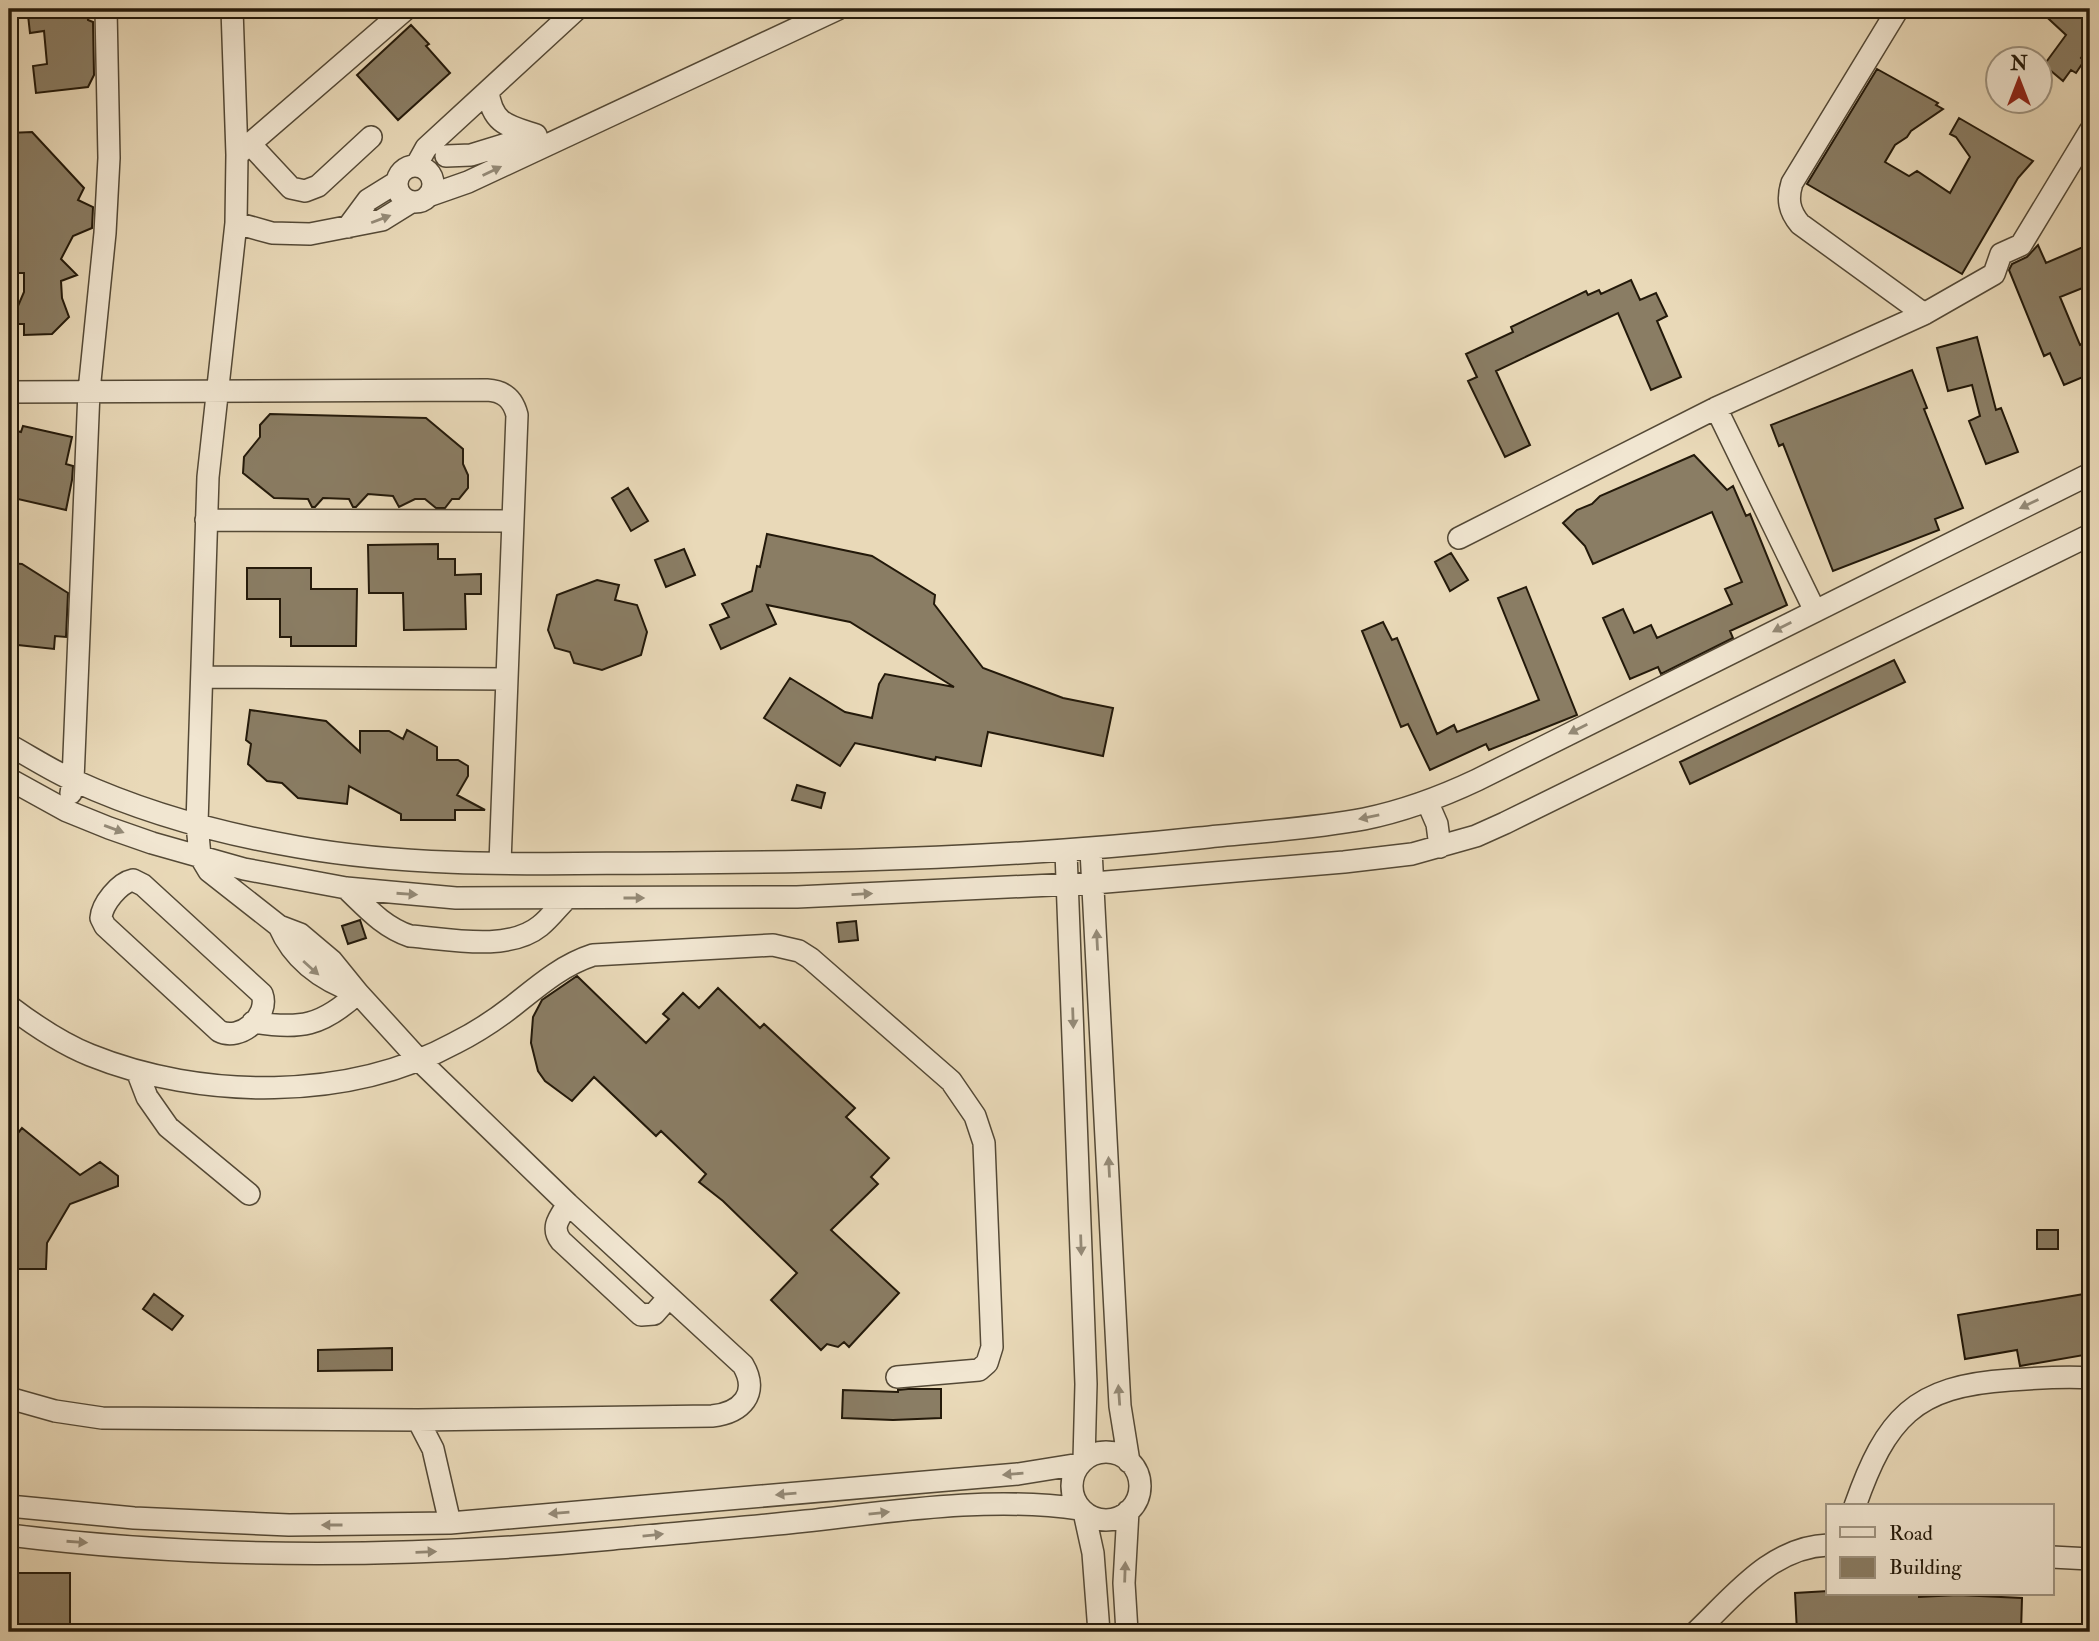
<svg xmlns="http://www.w3.org/2000/svg" width="2099" height="1641" viewBox="0 0 2099 1641" font-family="'IM FELL Double Pica',serif">
<style>
.building{fill:#8a7d64;stroke:#23190a;stroke-width:2}
.lines{fill:none;stroke-linecap:round;stroke-linejoin:round}
.minor-casing{stroke:#544936;stroke-width:24}
.minor{stroke:#f1e6d1;stroke-width:21}
.oneway{fill:#948a77}
</style>
<rect width="100%" height="100%" fill="#e9d9b8"/>
<filter id="stains"><feTurbulence type="fractalNoise" baseFrequency=".00286" numOctaves="4"/><feColorMatrix values="0 0 0 0 .2 0 0 0 0 .09 0 0 0 0 .02 0 0 0 .5 -.17"/></filter>
<radialGradient id="worn" r=".72"><stop offset=".6" stop-color="#630" stop-opacity="0"/><stop offset="1" stop-color="#630" stop-opacity=".3"/></radialGradient>
<path class="building" d="M48,9h39l1,11 5,2 1,53 -6,12 -52,6 -3,-27 14,-2 -3,-33 -14,2 -2,-18 20,-3z
M2038,9h52v37l-9,12 3,3 -8,12 -5,-3 -8,11 -19,-16 22,-30z
M411,25l18,19 -3,2 24,27 -52,47 -41,-45z
M1877,69l61,34 -2,2 7,4 -32,22 -4,6 -12,8 -10,17 24,14 8,-5 33,22 20,-36 -14,-20 -6,-3 9,-16 74,43 -15,17 -56,96 -155,-90z
M32,132l52,56 -6,12 15,7 -1,21 -19,8 -12,23 16,16 -16,6 1,17 7,19 -17,17 -28,1v-11h-15v-18h9l6,-14v-19h-15v-140z
M2090,244v41l-30,12 20,48 10,-4v33l-26,11 -14,-32 -6,3 -35,-86 3,-6 15,-7 11,-12 8,18z
M1631,280l9,20 16,-7 11,23 -10,5 24,56 -30,13 -33,-77 -122,58 34,74 -25,12 -37,-76 9,-4 -11,-23 47,-22 -2,-5 75,-36 2,4 11,-5 2,4z
M1977,337l19,73 5,-2 17,44 -32,12 -17,-43 11,-5 -8,-31 -24,6 -11,-43z
M1912,370l15,38 -3,1 39,99 -28,11 4,11 -106,41 -50,-127 -4,2 -8,-21z
M270,414l156,4 37,31v15l5,11v13l-9,11h-7l-7,9h-9l-11,-9h-10l-16,8 -6,-11 -25,-2 -12,13h-3l-4,-8 -26,-1 -8,9h-3l-4,-8 -34,-1 -31,-25 1,-16 16,-20v-12z
M23,426l49,11 -6,27 7,2 -1,14 -6,30 -57,-13v-68l12,3z
M1694,455l33,35 6,-4 13,30 4,-2 37,91 -57,26 3,7 -72,36 -3,-7 -28,12 -27,-61 20,-9 11,24 17,-8 6,13 75,-34 -7,-15 17,-7 -30,-70 -119,52 -8,-18 -22,-23 14,-13 15,-6 8,-8z
M628,488l20,33 -17,10 -19,-33z
M767,534l105,22 63,39 -1,9 49,64 80,30 50,10 -10,48 -115,-24 -7,34 -45,-9 -1,3 -80,-17 -15,23 -76,-48 26,-40 55,34 27,6 7,-34 6,-10 69,13 -104,-65 -83,-17 9,19 -55,25 -11,-24 19,-8 -7,-13 30,-13 5,-25 3,1z
M438,544v15h17v16l26,-1v20h-16l1,35 -62,1 -1,-37h-34l-1,-48z
M684,549l11,26 -29,12 -11,-27z
M1451,553l17,27 -18,11 -15,-29z
M9,563l13,1 46,29 -2,44 -11,-1 -1,13 -45,-5z
M247,568h64v21h46l-1,57h-65v-9h-11v-38h-33z
M597,580l22,5 -4,15 22,5 10,27 -6,23 -39,15 -28,-7 -4,-11 -15,-4 -7,-18 9,-35z
M1526,587l51,128 -88,35 -3,-6 -56,26 -22,-46 -7,3 -39,-96 21,-9 9,18 5,-2 40,96 17,-9 3,7 82,-32 -41,-102z
M1894,660l11,22 -215,102 -10,-22z
M250,710l76,11 34,31v-21h29l14,8 4,-9 30,17v13h21l10,6v10l-11,19 28,15h-30v10h-54v-6l-52,-28 -2,18 -49,-6 -16,-15 -15,-2 -19,-17 3,-20 -5,-4z
M797,785l28,8 -4,15 -29,-8z
M360,920l6,18 -18,6 -6,-18z
M856,921l2,19 -19,2 -2,-19z
M577,976l69,67 23,-24 -6,-5 20,-21 16,15 19,-20 42,40 4,-4 91,84 -9,9 43,41 -18,19 7,7 -47,46 68,63 -50,54 -5,-5 -6,5 -11,-3 -6,6 -50,-50 26,-27 -74,-72 -24,-19 7,-8 -45,-43 -5,5 -62,-59 -22,24 -27,-20 -7,-10 -7,-28 2,-26 9,-17z
M22,1128l58,47 20,-13 18,14v10l-48,18 -23,39 -1,26h-37v-125z
M2037,1230h21v19h-21z
M2090,1293v61l-70,12 -3,-16 -52,9 -7,-44z
M154,1294l29,22 -11,14 -29,-21z
M392,1348v22l-74,1v-21z
M908,1389h33v29l-48,2 -51,-2 1,-28 55,2v-2z
M9,1573h61v59h-61z
M1828,1591v3h91v3l39,-2 64,3 -1,34h-17v-3l-44,-1v4h-163l-2,-39z"/>
<g class="lines">
<defs>
<path id="minor" d="M1898,9l-106,174c-5,16 -3,28 8,41l124,90
M488,91c4,33 20,35 48,44
M250,144l41,44 14,3 13,-5 53,-49
M237,155l169,-146
M446,156l25,-1 65,-20
M416,166l10,-18 151,-139
M397 184a18 18 0 1 1 36 0a18 18 0 1 1-36 0Z
M428,196l40,-14 370,-173
M236,223l36,10 38,1 72,-14 29,-18
M348,227l20,-27 29,-18
M9,392l478,-2c17,1 26,9 30,25l-17,448
M1716,408l99,203
M206,520l307,1
M1459,538l257,-130 208,-94 70,-40 7,-20 20,-9 69,-114
M202,677l305,2
M9,745c22,12 43,26 66,36 70,32 147,53 223,66 124,22 250,16 375,16 176,-1 352,-6 526,-25 55,-6 111,-9 165,-19 39,-8 77,-22 113,-39l613,-306
M9,779l58,32 42,17 43,15 92,26 102,19 110,10 341,-1 297,-14 250,-21 68,-8 64,-18 29,-13 585,-288
M71,793l2,-13 16,-389 16,-158 4,-75 -3,-149
M1427,801l10,23 3,23
M1091,850l27,519 2,37 9,56
M1066,852l20,532 -2,76
M133,880l10,5 119,109c8,22 -22,48 -43,37l-114,-105 -4,-8c1,-14 18,-35 32,-38z
M346,888c20,19 37,39 64,48 39,3 98,16 130,-10 10,-8 18,-19 27,-28
M279,926c15,35 44,55 79,67
M9,1006c25,19 51,37 81,49 111,45 259,46 365,-12 20,-10 40,-23 58,-37 25,-20 49,-41 80,-51l180,-10 26,6 11,7 141,123 24,35 9,27 8,204 -5,16 -8,7 -82,7
M253,1022c47,8 69,4 105,-29
M137,1071l10,26 21,30 81,67
M568,1204c-8,13 -18,23 -7,37l80,74 13,-1 15,-17
M9,1398l46,13 47,7 316,2 294,-4c29,-3 48,-22 31,-51l-175,-161 -148,-143 -62,-68 -26,-32 -32,-27 -21,-8 -70,-55 -9,-15 -3,-32 11,-347 28,-254 1,-68 -5,-146
M418,1420l15,29 17,74
M1072 1486a34 34 0 1 1 68 0a34 34 0 1 1-68 0Z
M9,1506l125,12 155,7 161,-2 568,-49 62,-10
M1855,1506c31,-88 59,-120 155,-126 27,-2 54,-4 80,-2
M1084,1512l9,41 6,79
M9,1535c200,25 403,23 603,4 65,-6 130,-11 194,-18 90,-10 184,-25 274,-12
M2052,1557l38,2
M1127,1632l-3,-49 4,-72
M1696,1632c38,-36 75,-85 132,-87"/>
</defs>
<use href="#minor" class="minor-casing"/>
<use href="#minor" class="minor"/>
</g>
<defs><path id="oneway-solid" d="M-6-.8H1V-3.2L6.5 0L1 3.2V.8H-6Z" transform="scale(1.75)"/></defs>
<g class="oneway">
<use href="#oneway-solid" transform="translate(492 171) rotate(-26)"/>
<use href="#oneway-solid" transform="translate(381 219) rotate(-21)"/>
<use href="#oneway-solid" transform="translate(2029 504) rotate(154)"/>
<use href="#oneway-solid" transform="translate(1782 627) rotate(153)"/>
<use href="#oneway-solid" transform="translate(1578 729) rotate(153)"/>
<use href="#oneway-solid" transform="translate(1369 817) rotate(168)"/>
<use href="#oneway-solid" transform="translate(114 829) rotate(20)"/>
<use href="#oneway-solid" transform="translate(407 894) rotate(4)"/>
<use href="#oneway-solid" transform="translate(862 894) rotate(-3)"/>
<use href="#oneway-solid" transform="translate(634 898)"/>
<use href="#oneway-solid" transform="translate(1097 940) rotate(-93)"/>
<use href="#oneway-solid" transform="translate(311 968) rotate(42)"/>
<use href="#oneway-solid" transform="translate(1073 1018) rotate(88)"/>
<use href="#oneway-solid" transform="translate(1109 1167) rotate(-93)"/>
<use href="#oneway-solid" transform="translate(1081 1245) rotate(88)"/>
<use href="#oneway-solid" transform="translate(1119 1395) rotate(-94)"/>
<use href="#oneway-solid" transform="translate(1013 1474) rotate(175)"/>
<use href="#oneway-solid" transform="translate(786 1494) rotate(175)"/>
<use href="#oneway-solid" transform="translate(559 1513) rotate(175)"/>
<use href="#oneway-solid" transform="translate(879 1513) rotate(-6)"/>
<use href="#oneway-solid" transform="translate(332 1525) rotate(180)"/>
<use href="#oneway-solid" transform="translate(653 1535) rotate(-6)"/>
<use href="#oneway-solid" transform="translate(77 1542) rotate(4)"/>
<use href="#oneway-solid" transform="translate(426 1552) rotate(-2)"/>
<use href="#oneway-solid" transform="translate(1125 1572) rotate(-88)"/>
</g>
<rect width="2099" height="1641" fill="none" stroke="#e9d9b8" stroke-width="35"/>
<rect x="10" y="10" width="2078" height="1620" fill="none" stroke="#23190a" stroke-width="3.5"/>
<rect x="18" y="18" width="2064" height="1606" fill="none" stroke="#23190a" stroke-width="2"/>
<rect x="1826" y="1504" width="228" height="91" fill="#f1e6d1" stroke="#9f9481" stroke-width="2"/>
<rect x="1840" y="1527" width="35" height="10" fill="#f1e6d1" stroke="#9f9481" stroke-width="2"/>
<text x="1889" y="1540" font-size="21" fill="#23190a">Road</text>
<rect x="1840" y="1557" width="35" height="21" fill="#8a7d64" stroke="#9f9481" stroke-width="2"/>
<text x="1889" y="1574" font-size="21" fill="#23190a">Building</text>
<g transform="translate(2019 80)"><circle r="33" fill="#f1e6d1" stroke="#9f9481" stroke-width="2"/>
<path d="M0-5L12 26L0 18L-12 26Z" fill="#8f2418"/>
<text y="-10" font-size="19" font-weight="bold" text-anchor="middle" fill="#23190a">N</text>
</g>
<rect width="100%" height="100%" filter="url(#stains)"/>
<rect width="100%" height="100%" fill="url(#worn)"/>
</svg>
